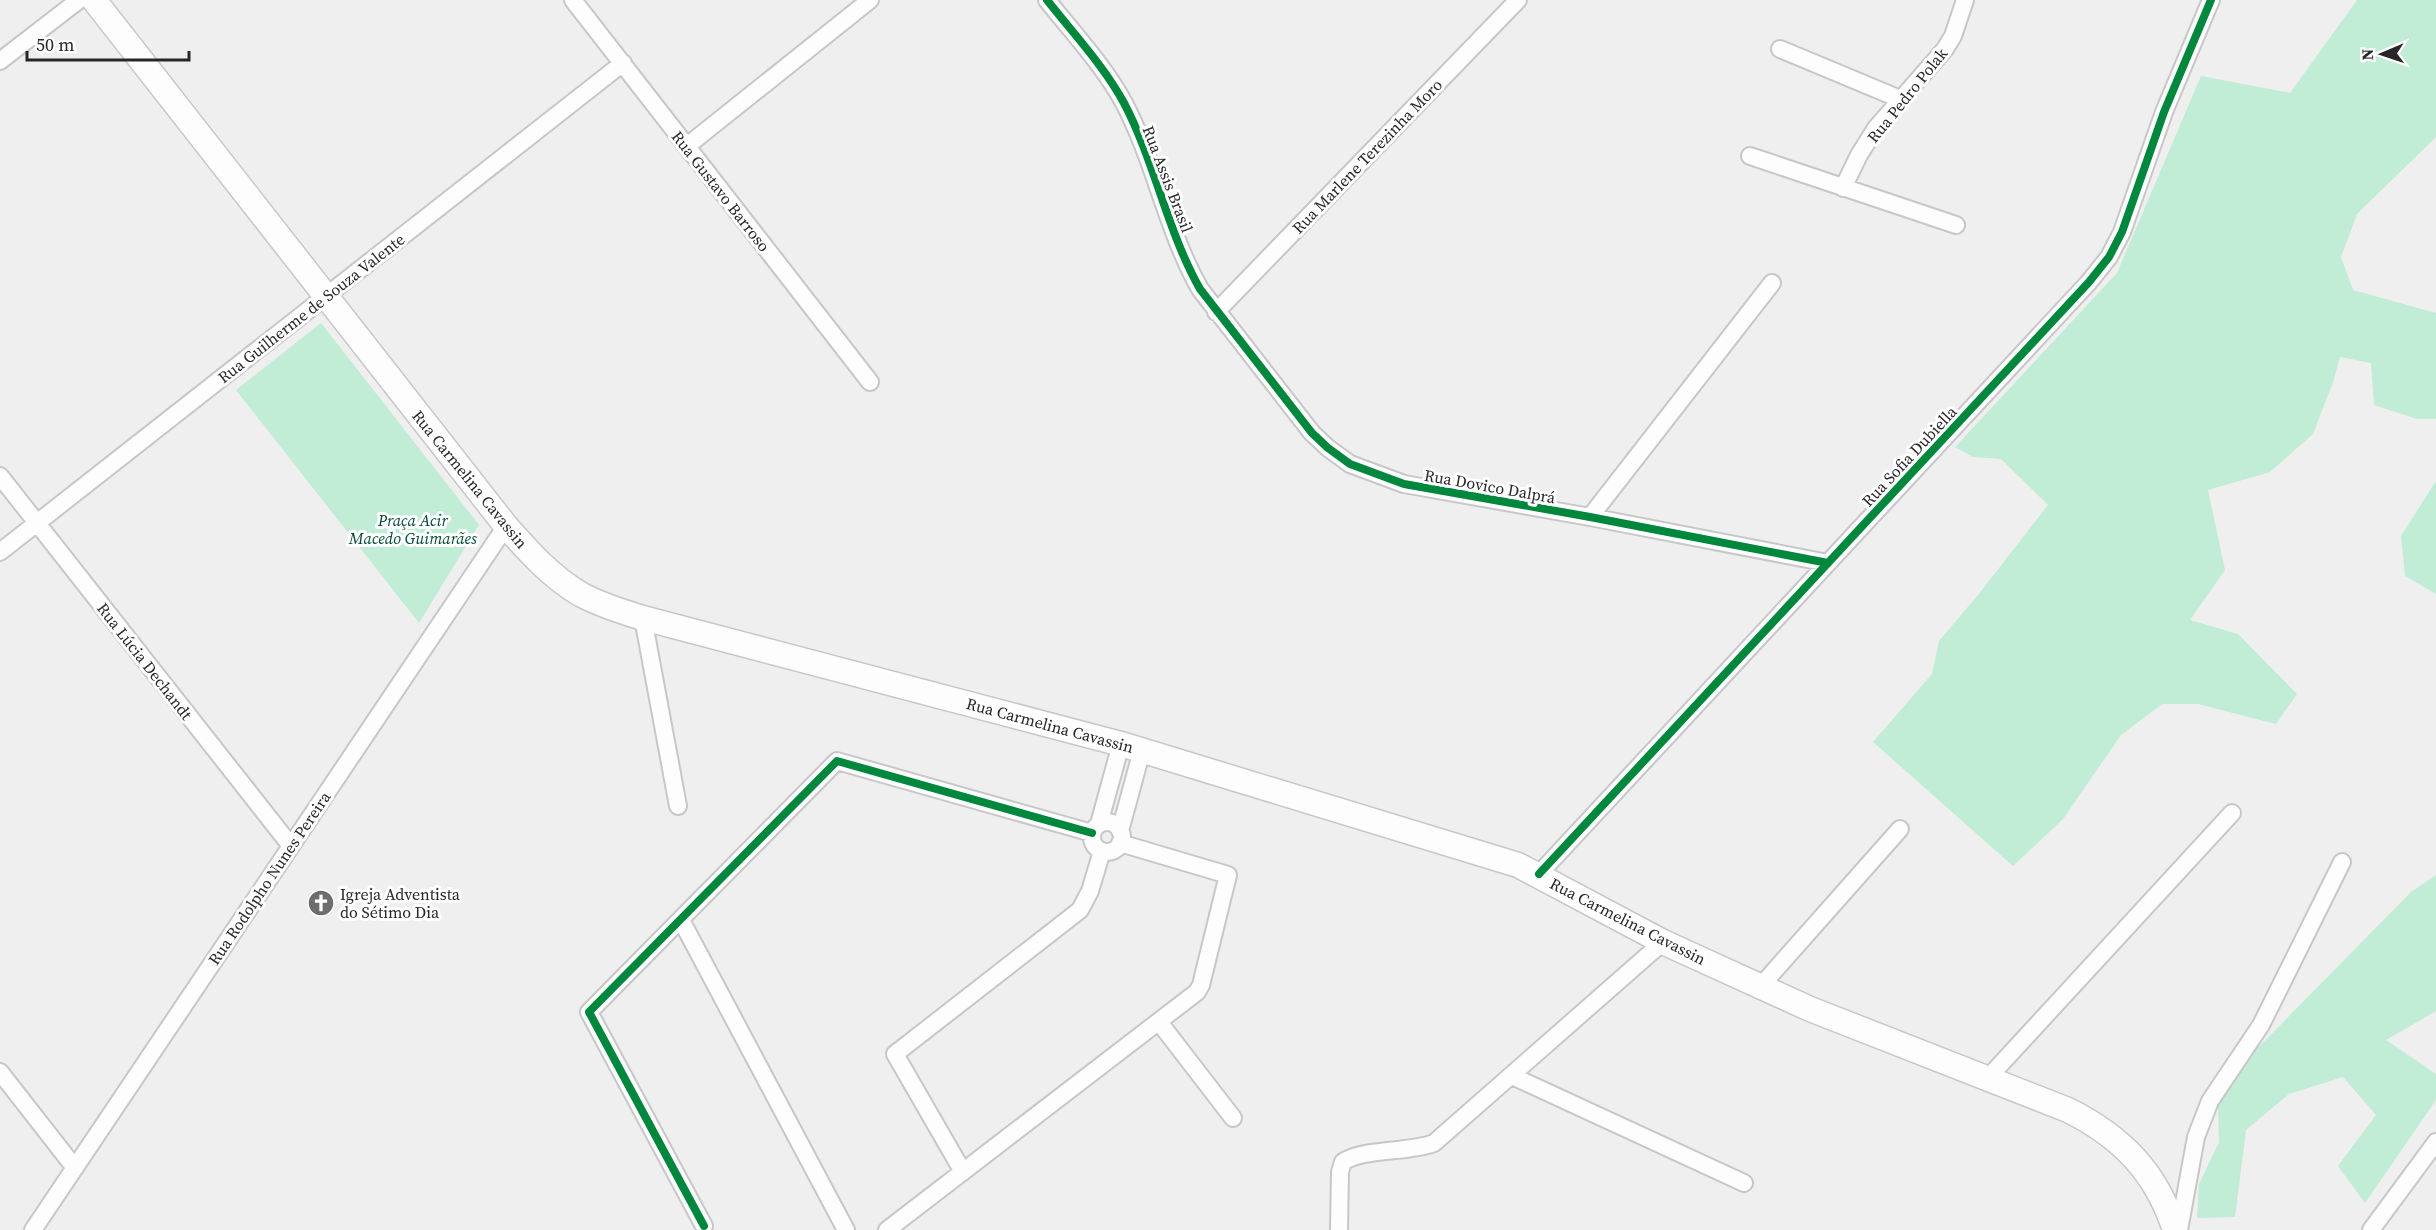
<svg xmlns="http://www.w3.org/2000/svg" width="2436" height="1230" viewBox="0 0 2436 1230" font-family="'Source Serif 4',serif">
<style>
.green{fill:#c1ecd6}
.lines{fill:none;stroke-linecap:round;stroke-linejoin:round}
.street-casing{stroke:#c7c7c7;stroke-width:20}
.secondary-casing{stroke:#c7c7c7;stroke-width:27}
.street{stroke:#fdfdfd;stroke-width:16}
.secondary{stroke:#fdfdfd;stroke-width:24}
.cycleway-casing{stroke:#fff;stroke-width:11}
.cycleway{stroke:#00873e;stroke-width:8}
.labels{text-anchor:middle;stroke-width:6;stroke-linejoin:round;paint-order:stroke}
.street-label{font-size:16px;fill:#272728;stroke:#fff}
.park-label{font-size:16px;font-style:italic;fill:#00492f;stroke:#fff}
.poi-label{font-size:16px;fill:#272728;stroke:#fff;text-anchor:start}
</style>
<rect width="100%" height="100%" fill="#efefef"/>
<path class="green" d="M2357,0h79v137l-79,77 -16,43 12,33 83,23v106h-19l-43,-14 -3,-42 -31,-6 -7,25 -20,52 -43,38 -62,18 17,80 -35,50 48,14 59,60 -21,30 -78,-20h-36l-41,31 -58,84 -50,47 -140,-124 59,-68 7,-33 39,-46 70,-90 -47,-46 -28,-2 -18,-10 162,-174 84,-197 89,17z
M321,323l158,202 -60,98 -183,-233z
M2436,481v113l-31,-18 -4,-40z
M2436,875v136l-50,29 50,34v26l-71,103 -27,-37 38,-51 -33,-38 -54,17 -43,36 -11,87 -38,1 2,-34 20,-42 -1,-38 22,-38 171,-174z"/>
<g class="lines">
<defs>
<path id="street" d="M573,0l297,382
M1047,0c26,33 57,66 77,103 31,59 43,128 76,186l112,144 16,15 22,16 54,20 186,33 238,46
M1780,49l120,50
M0,61l79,-61
M687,146l183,-146
M1750,156l206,69
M1843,188l16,-33 17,-27 69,-79 8,-13 12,-36
M1216,312l302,-312
M0,476l291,370
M1590,517l182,-234
M0,552l623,-489
M643,618l35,188
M1092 837a15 15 0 1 1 30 0a15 15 0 1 1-30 0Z
M1099,824l22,-80
M1120,831l22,-81
M1539,874l550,-592 20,-25 13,-25 42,-120 47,-112
M681,920l165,310
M1760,987l140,-158
M1159,1022l74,96
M0,1072l75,96
M1512,1076l232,107
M1987,1079l245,-266
M963,1172l-68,-118 185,-144 10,-19 12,-40
M704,1226l-115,-214 248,-251 255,72
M33,1230l473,-704
M887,1230l310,-238 4,-7 27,-110 -108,-32
M1339,1230l1,-58 3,-10c20,-14 66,-9 91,-19l229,-201
M2179,1230l17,-93 14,-36 51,-76 81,-163
M2371,1230l65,-88"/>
<path id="secondary" d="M94,0l412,526c22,25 46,52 76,69 19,10 41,17 61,23l478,126 397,121 145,77 147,67 258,101c54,27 88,62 107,120"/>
</defs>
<use href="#street" class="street-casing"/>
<use href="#secondary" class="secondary-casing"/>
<use href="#street" class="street"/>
<use href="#secondary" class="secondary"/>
<defs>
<path id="cycleway" d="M1047,0c26,33 57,66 77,103 31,59 43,128 76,186l112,144 16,15 22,16 54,20 186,33 238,46
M1539,874l550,-592 20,-25 13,-25 42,-120 47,-112
M704,1226l-115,-214 248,-251 255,72"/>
</defs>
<use href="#cycleway" class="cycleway-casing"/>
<use href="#cycleway" class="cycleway"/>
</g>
<defs>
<symbol id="church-disc" viewBox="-11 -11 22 22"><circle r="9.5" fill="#6d6d6e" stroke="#fff"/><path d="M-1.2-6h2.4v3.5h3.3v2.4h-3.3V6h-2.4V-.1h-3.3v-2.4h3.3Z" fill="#fff"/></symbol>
</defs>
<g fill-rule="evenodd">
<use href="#church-disc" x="306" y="888" width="30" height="30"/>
</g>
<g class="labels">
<g class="street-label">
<text transform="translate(1907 95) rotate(-51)" y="6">Rua Pedro Polak</text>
<text transform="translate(1367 156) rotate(-46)" y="6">Rua Marlene Terezinha Moro</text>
<text transform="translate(1168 179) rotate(69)" y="6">Rua Assis Brasil</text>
<text transform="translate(721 191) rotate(52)" y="6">Rua Gustavo Barroso</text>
<text transform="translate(311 308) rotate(-38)" y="6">Rua Guilherme de Souza Valente</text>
<text transform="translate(1909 456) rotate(-47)" y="6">Rua Sofia Dubiella</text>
<text transform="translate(470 479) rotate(51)" y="6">Rua Carmelina Cavassin</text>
<text transform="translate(1490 486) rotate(10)" y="6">Rua Dovico Dalprá</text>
<text transform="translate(145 661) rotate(52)" y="6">Rua Lúcia Dechandt</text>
<text transform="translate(1050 725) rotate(15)" y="6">Rua Carmelina Cavassin</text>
<text transform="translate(269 878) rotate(-56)" y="6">Rua Rodolpho Nunes Pereira</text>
<text transform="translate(1628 921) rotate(27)" y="6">Rua Carmelina Cavassin</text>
</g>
<g class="park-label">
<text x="413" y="526">Praça Acir<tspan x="413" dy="18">Macedo Guimarães</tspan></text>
</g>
<g class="poi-label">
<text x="340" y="900">Igreja Adventista<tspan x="340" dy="18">do Sétimo Dia</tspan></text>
</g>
</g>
<g transform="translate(2382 54) rotate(268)" stroke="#ffffff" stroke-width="4.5" paint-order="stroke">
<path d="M0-4.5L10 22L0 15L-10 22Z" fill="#272728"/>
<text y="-9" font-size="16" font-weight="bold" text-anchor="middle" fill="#272728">N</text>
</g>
<path d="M27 51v9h162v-9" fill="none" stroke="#272728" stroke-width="3"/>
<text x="36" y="51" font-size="18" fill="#272728" stroke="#ffffff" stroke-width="4.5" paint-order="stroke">50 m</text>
</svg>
